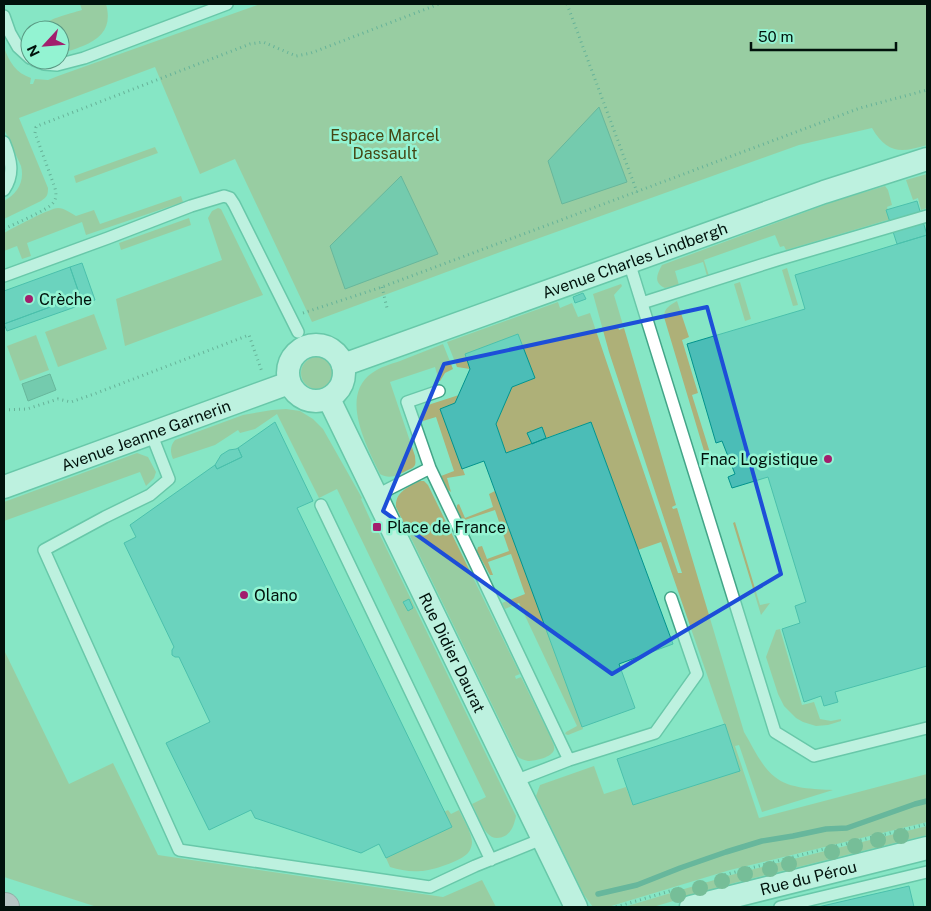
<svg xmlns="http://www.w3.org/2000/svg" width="931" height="911" viewBox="0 0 931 911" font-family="'Public Sans',sans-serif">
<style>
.green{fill:#aeb078}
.water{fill:#5dac92;stroke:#417e6a}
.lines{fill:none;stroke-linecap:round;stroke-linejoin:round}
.stream{stroke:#417e6a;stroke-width:5.5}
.building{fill:#4bbdb7;stroke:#02938d}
.lane-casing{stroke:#43a588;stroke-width:14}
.street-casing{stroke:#43a588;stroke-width:25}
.highway-casing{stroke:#9c6e84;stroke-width:30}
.path{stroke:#3f7563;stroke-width:3;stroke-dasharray:1 4;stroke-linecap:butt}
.lane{stroke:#fff;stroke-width:11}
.street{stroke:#fff;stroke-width:22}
.highway{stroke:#efa0c5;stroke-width:28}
.tree{fill:#628e63}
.marked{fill:none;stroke:#1d4ed8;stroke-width:4;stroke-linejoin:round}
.poi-dot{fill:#a21e6d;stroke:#93f3d2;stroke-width:2}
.labels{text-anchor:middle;stroke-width:5;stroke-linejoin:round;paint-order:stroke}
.park-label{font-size:16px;fill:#454613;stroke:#93f3d2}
.street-label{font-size:16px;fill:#01120c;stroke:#93f3d2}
.poi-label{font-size:16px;fill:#01120c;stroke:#93f3d2;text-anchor:start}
</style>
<rect width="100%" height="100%" fill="#86e6c5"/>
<path class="green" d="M80,4h26c6,22 -3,34 -23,42 -8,3 -15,6 -23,6v-22h-23c8,-11 32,-16 45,-20z
M260,4h667v141c-26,8 -40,9 -55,-17l-73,17 -296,106 -191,71 -77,-163 -35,15 -45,-107 -136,51 29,70c0,7 -1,9 -7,13l-37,18v-18c13,-7 21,-19 17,-35l-17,-37v-82c5,15 12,26 27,31l-1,6h3l2,-5 13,1 10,-4z
M155,147l3,6 -82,30 -2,-7z
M927,174v34l-6,2 -3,-12 -5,2 -7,-20z
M885,186l3,4 4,15 -5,2 4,12 -105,31 -2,-4 -4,1 -5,-12 -71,25 5,16h-2l-4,-14 -28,9 4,14 -14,3c-12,-5 -8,-14 -3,-23l176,-65z
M181,196l2,6 -97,33 -4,-13 -55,21 4,13 -9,3 -5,-13 -13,5v-18c9,-5 46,-25 54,-25 6,0 13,5 18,8l18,-6 6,14z
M218,208l3,1 42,86 -138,51 -9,-47 106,-39 -14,-42 4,-7z
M189,218l2,7 -70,25 -2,-7z
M787,268l11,37 -5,1 -11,-36z
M740,282l11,37 -6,2 -11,-37z
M621,284l1,2 -8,9 9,30 -5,2 1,3 5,-2 52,177 -4,2 1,2 4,-1 67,224c9,15 17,34 31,45 14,12 40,12 58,13l-71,22 -23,-67 -4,1 24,72 168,-44v48l-197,48 -122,37h-15l-9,-12 -48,-99 4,-11 54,-19 10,28 22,-7 7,18 107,-35 -79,-228 -23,8 -47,-128 -45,16 -4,-10 -14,5 4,11 -26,9 -10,-29 16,-37 23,-9 -17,-43 -53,19 5,15 -13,-2 -10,-25 111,-40 2,6 12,-5 6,14 12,-4 88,260h4l-73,-221 -16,-58z
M677,301l12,36 -7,3 16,53 -6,2 19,61v5l-2,3 -2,-3 -43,-144c0,-9 6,-12 13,-16z
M94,314l13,35 -49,18 -13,-35z
M36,335l13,35 -29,11 -13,-35z
M443,344l10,25 -8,4 -5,8h-1l-4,-14 -45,15 25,74c0,3 1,6 0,9 -1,2 -4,4 -7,5 -10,5 -18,10 -28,4 -13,-27 -41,-78 -8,-101 8,-6 19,-9 28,-12 14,-6 29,-11 43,-17z
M301 373a16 16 0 1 1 32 0a16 16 0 1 1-32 0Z
M459,395l-4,8 -15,6 25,66 -18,3 4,14 -3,-2 -7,-14 13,-5 -18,-54 -13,4c-2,-8 1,-14 8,-17z
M286,409l14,2 13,8 10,10 39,69 -1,1 14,31 2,-1 139,287c-2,10 -6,22 -19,22 -4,0 -7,-2 -10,-5 -7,-8 -10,-20 -15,-29l14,-7 -149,-308 -18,9 -42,-84 -22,15 -15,4 -2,-3 -23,15 -42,14c-3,-7 -3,-13 2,-19l68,-25 29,-5z
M137,453l11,4 8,15 -2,6 -8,8 -6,-14 -136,49v-19z
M420,481h4l4,4 92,189 -5,2 1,3 5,-2 30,61c1,4 4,7 3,12 -2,7 -18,11 -26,11 -4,-1 -8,-2 -11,-5l-121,-249c-1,-15 12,-20 24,-26z
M495,491l88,238 -15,6 -3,-1 1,-2 11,-6 -58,-123 -14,6 -3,-6 23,-9 -14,-40 -23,8 5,13h-3l-13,-24 1,-4 4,-1 5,13 22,-8 -14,-41 -30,10 5,14h-1l-12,-25v-4l2,-1 6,14 28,-11 -4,-13z
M735,522l25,83 10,-2 -9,12 -28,-92z
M780,629l22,76 12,-3 6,17 11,2 10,-2v2l-13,4 -12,1 -13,-4 -7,-4 -12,-12 -6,-12 -12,-37 10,-27z
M4,650l65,134 44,-21 45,92 285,42 39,-17 14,27h-399l-93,-30z
M448,810l3,4 8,-4c4,9 13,23 13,32 0,4 -2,9 -4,11 -7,8 -37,18 -47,18 -11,1 -21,-1 -31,-4l-4,-9 65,-31 -7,-15z
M927,826v9l-193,48 -81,24h-29l107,-32 90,-23z"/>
<path class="water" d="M599,107l28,75 -65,22 -14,-43z
M401,176l37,78 -93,35 -15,-43z
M50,374l6,16 -28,11 -6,-17z"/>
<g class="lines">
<path class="stream" d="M598,894l39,-9 43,-17 46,-16 36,-11 31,-5 33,-7 21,-1 68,-24 12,-3"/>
</g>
<path class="building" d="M917,201l10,34 -30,9 -11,-34z
M927,235v431l-92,26 3,10 -14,4 -3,-10 -17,6 -22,-73 18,-6 -5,-17 11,-4 -38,-125 -36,11 -4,-11 7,-3 -13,-33 -6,2 -29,-99 118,-35 -10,-34z
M82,263l13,37 -88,31 -3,-7 76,-28 -10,-29z
M70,267l10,29 -76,28v-33z
M583,293l3,6 -11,4 -2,-6z
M518,334l17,44 -23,9 -16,37 10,29 85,-31 82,222 -54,20 16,44 -53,19 -98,-266 -22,8 -22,-60 15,-6 15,-34 -5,-15z
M275,422l38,79 -16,7 155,319 -66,31 -7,-14 -18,9 -106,-35 -4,-8 -42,20 -43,-87 44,-21 -31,-65h-4l-3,-2v-5l2,-3 -50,-104 12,-6 -6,-12 85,-60 2,4 25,-12 -4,-9z
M542,427l4,11 -14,6 -5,-11z
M238,448l4,9 -25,12 -2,-4 6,-10 8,-5 7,-1z
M409,599l4,9 -5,3 -5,-9z
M725,724l15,47 -107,34 -16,-46z
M909,886l5,21h-96z"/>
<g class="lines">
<defs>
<path id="lane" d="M4,16l6,17 8,14 12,11
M34,60l10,4 13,1 27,-7 143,-54
M4,142c7,17 11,32 0,48
M629,262l146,470 39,24 113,-28
M4,276l104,-38 83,-32 33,-10 6,2 4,6 64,128
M642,303l135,-43 150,-44
M439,391l-32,11 23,66 139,292
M151,433l18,46 -19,16 -45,22 -61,33 135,300 251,37 45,-21 67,-27
M381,504l4,-13 45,-23
M321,505l170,355
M515,781l54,-21 86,-27 42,-59 -26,-76
M780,907l147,-35"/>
<g id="street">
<circle cx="316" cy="373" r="28"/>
<path id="s1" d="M343,365l481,-173 103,-33"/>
<path id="s2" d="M329,399l247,508"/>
<path id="s3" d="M4,487l285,-104"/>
<path id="s4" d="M691,907l236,-59"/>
</g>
<path id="highway" d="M4,907h1"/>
</defs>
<use href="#lane" class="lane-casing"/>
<use href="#street" class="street-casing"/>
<use href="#highway" class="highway-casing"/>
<path class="path" d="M567,4l70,188
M4,229c10,-5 44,-19 49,-26 4,-5 3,-10 2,-15l-20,-55 1,-6 4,-2 210,-81 13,-2 33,14 15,-3 128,-49
M382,287l5,21
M303,313l79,-26 478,-179 67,-18
M4,410l23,-1 31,-10 13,3 23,-8 155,-59 13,37
M720,876l100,-26 107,-26
M616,907l64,-19"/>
<use href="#lane" class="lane"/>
<use href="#street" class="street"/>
<use href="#highway" class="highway"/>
</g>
<g class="tree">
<circle cx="901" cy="836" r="8"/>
<circle cx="878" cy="840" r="8"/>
<circle cx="855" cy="846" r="8"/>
<circle cx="832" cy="852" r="8"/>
<circle cx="789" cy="864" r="8"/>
<circle cx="770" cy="869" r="8"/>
<circle cx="745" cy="874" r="8"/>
<circle cx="722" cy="881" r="8"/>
<circle cx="700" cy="888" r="8"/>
<circle cx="678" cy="895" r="8"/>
</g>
<path d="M0 0H931V911H0ZM707,307l74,267 -169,100 -229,-163 61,-147z" fill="#86e6c5" fill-opacity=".55" fill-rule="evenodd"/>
<path class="marked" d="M707,307l74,267 -169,100 -229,-163 61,-147z"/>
<g class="poi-dot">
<circle cx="29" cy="299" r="5"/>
<circle cx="828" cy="459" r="5"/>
<rect x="372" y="522" width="10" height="10" rx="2.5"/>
<circle cx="244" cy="595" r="5"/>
</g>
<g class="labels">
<g class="park-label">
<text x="385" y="141">Espace Marcel<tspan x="385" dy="18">Dassault</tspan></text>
</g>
<g class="street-label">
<text dy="6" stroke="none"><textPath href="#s1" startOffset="310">Avenue Charles Lindbergh</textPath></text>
<text dy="6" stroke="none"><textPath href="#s3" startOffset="151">Avenue Jeanne Garnerin</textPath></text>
<text dy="6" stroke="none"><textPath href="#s2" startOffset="282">Rue Didier Daurat</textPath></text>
<text dy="6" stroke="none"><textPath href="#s4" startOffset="121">Rue du Pérou</textPath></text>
</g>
<g class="poi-label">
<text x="39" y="305">Crèche</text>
<text x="818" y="465" text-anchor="end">Fnac Logistique</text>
<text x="387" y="533">Place de France</text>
<text x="254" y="601">Olano</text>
</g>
</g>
<rect width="931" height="911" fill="none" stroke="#01120c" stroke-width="10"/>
<g transform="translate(45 45) rotate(244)"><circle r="24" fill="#93f3d2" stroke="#599983"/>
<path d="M0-4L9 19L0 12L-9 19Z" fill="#a21e6d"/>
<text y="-8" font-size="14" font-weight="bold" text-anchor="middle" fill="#01120c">N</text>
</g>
<path d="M751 42v8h145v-8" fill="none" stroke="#01120c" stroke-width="2.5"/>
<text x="758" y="42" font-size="15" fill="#01120c" stroke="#93f3d2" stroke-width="4" paint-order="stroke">50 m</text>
</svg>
